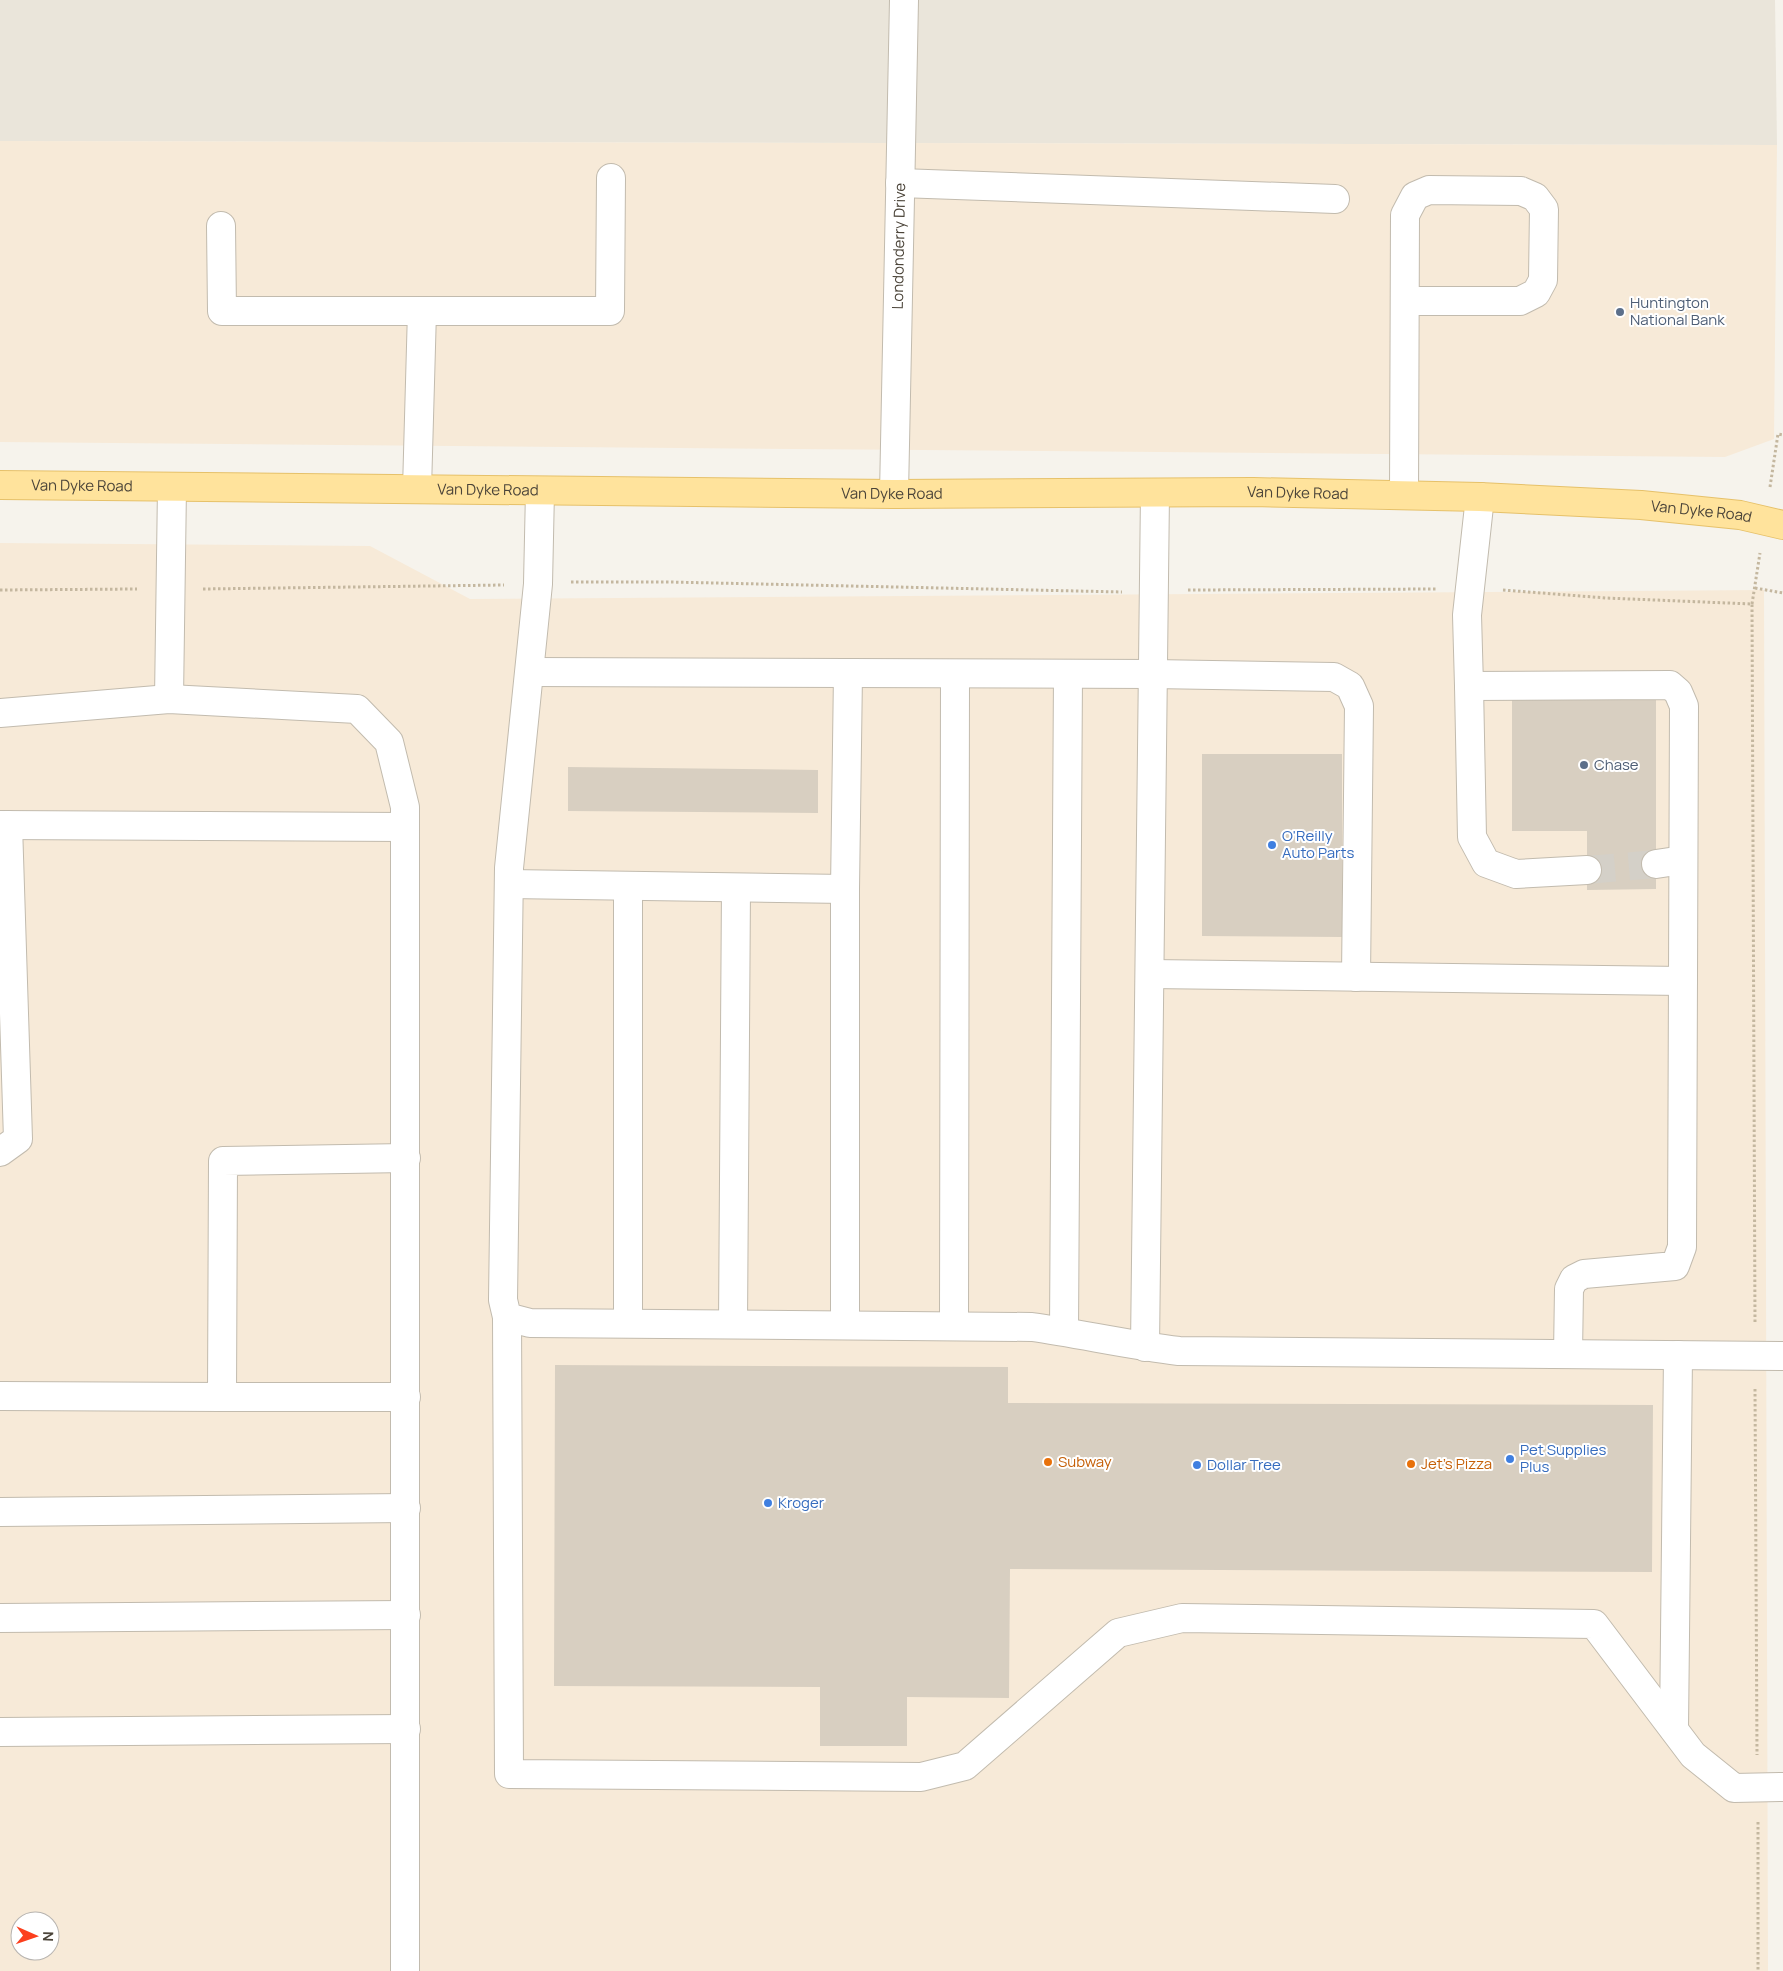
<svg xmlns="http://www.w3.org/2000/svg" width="1783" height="1971" viewBox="0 0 1783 1971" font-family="Manrope,sans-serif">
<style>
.residential{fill:#eae5da}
.commercial{fill:#f7ead8;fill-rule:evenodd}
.building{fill:#d8cfc1}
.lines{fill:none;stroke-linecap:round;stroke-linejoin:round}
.minor-tunnel{stroke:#d4d0c8;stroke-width:28;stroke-dasharray:28 14;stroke-linecap:butt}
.minor-casing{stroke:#c2bbae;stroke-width:30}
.major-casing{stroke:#e6c16a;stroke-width:30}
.path{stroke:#c4b79f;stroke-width:3;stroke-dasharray:2.5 2.5;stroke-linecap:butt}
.minor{stroke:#fff;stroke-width:28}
.major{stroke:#ffe39c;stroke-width:28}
.service-dot{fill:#5c6f8a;stroke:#fff;stroke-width:2}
.shop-dot{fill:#3f7fe0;stroke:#fff;stroke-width:2}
.food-dot{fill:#e8710a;stroke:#fff;stroke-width:2}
.labels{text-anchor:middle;stroke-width:4;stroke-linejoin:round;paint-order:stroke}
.street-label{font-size:15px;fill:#4b4439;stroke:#fff}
.service-label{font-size:15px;fill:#4e5e75;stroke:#fff;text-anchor:start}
.shop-label{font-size:15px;fill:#366cbe;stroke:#fff;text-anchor:start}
.food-label{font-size:15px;fill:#c56008;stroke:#fff;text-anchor:start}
</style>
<rect width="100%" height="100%" fill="#f6f3ec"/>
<path class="residential" d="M0,0h1775l2,145 -1777,-4z"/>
<path class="commercial" d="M0,141l1777,4 -3,294 -49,18 -1725,-15z
M0,543l370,3 100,53 1294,-9 4,1381h-1768zM20,1921h30v30h-30z"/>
<path class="building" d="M1512,699h144v190l-69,1v-59h-75z
M1202,754h140v183l-140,-1z
M568,767l250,3v43l-250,-2z
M555,1365l453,2v36l645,2 -1,167 -642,-3 -1,129 -102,-1v49h-87v-59l-266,-1z"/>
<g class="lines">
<path class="minor-tunnel" d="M1587,870l69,-6"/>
<defs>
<g id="minor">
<path d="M900,183l435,16"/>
<path d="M221,226l1,85h388l1,-133"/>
<path d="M417,489l5,-178"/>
<path d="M540,491l-2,93 -29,284 -6,432 4,17 23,6 502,4c49,7 97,18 147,24l604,5"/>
<path id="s1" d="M894,494l10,-494"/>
<path d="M1404,495l1,-280 10,-19 14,-6 92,1 14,6 9,12 -1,71 -7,13 -16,8h-114"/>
<path d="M1480,497l-13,118 2,71 201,-1 8,7 6,14 -2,541 -7,19 -91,8 -10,5 -5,10 -1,65"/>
<path d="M530,672l623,2 181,3 16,9 9,20 -3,271"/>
<path d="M1469,686l3,151 14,26 30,11 71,-4"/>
<path d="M169,699l3,-212"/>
<path d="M0,713l169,-14 188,10 32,33 16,65v1164"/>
<path d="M0,825l405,2"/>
<path d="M1656,864l27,-4"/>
<path d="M509,884l336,5"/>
<path d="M628,886v437"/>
<path d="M1150,974l533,7"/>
<path d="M0,1152l18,-13 -10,-314"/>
<path d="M507,1317l2,457 412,3 44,-11 153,-133 64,-15 412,6 99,131 41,33 49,-1"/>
<path d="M733,1324l3,-436"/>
<path d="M845,1325v-436l3,-216"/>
<path d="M954,1326l1,-652"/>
<path d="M1064,1331l4,-657"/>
<path d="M1145,1347l10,-854"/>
<path d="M0,1396l222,1 1,-236 183,-3"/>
<path d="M222,1397h184"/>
<path d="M0,1512l406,-4"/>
<path d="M0,1618l406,-3"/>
<path d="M1674,1729l4,-374"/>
<path d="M0,1732l406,-3"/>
</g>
<g id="major">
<path id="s2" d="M0,485l894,9 359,-2 227,5 161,8 99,10 43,10"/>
</g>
</defs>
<use href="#minor" class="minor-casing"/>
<use href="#major" class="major-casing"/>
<path class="path" d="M1770,487l8,-53 5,1
M571,582h98l453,10
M1755,588l28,5
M203,589l301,-4
M0,590l137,-1
M1188,590l249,-1
M1503,590l103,8 146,6 3,719
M1752,604l8,-51
M1755,1389l2,366
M1758,1822v149"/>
<use href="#minor" class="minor"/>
<use href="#major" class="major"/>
</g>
<g class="service-dot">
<circle cx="1620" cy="312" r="5"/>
<circle cx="1584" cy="765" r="5"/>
</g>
<g class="shop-dot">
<circle cx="1272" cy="845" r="5"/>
<circle cx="1510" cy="1459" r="5"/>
<circle cx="1197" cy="1465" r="5"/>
<circle cx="768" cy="1503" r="5"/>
</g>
<g class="food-dot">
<circle cx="1048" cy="1462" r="5"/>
<circle cx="1411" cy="1464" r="5"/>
</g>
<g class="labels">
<g class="street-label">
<text dy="5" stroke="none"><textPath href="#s1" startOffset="248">Londonderry Drive</textPath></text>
<text dy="5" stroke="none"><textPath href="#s2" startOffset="82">Van Dyke Road</textPath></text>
<text dy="5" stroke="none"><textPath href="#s2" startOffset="488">Van Dyke Road</textPath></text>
<text dy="5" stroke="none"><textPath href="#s2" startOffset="1298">Van Dyke Road</textPath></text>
<text dy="5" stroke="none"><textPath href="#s2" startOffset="892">Van Dyke Road</textPath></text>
<text dy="5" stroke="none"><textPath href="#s2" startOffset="1702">Van Dyke Road</textPath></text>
</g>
<g class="service-label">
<text x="1630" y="308">Huntington<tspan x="1630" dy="17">National Bank</tspan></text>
<text x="1594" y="770">Chase</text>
</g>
<g class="shop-label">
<text x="1282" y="841">O'Reilly<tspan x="1282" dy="17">Auto Parts</tspan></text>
<text x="1520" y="1455">Pet Supplies<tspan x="1520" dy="17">Plus</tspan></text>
<text x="1207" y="1470">Dollar Tree</text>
<text x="778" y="1508">Kroger</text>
</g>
<g class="food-label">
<text x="1058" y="1467">Subway</text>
<text x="1421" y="1469">Jet's Pizza</text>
</g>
</g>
<g transform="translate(35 1936) rotate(92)"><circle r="24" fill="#ffffff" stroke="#b7b4b0"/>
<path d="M0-4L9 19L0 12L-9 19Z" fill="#fc3f1d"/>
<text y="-8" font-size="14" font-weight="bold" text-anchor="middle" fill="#4b4439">N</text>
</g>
</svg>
